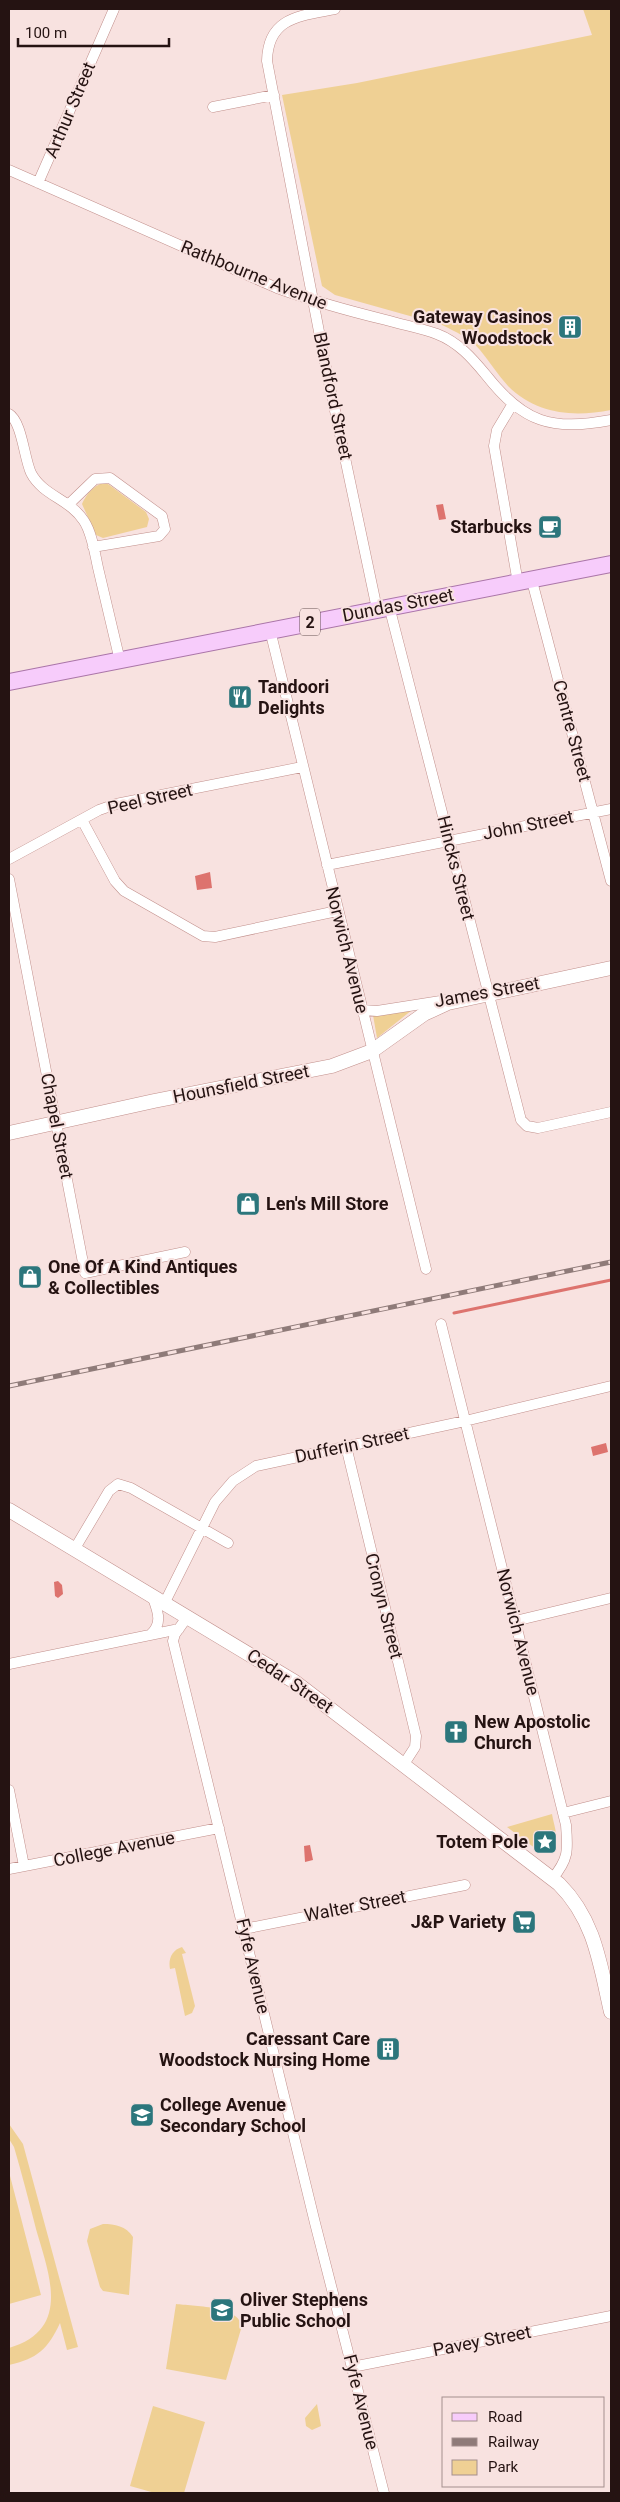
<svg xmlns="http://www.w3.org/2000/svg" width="620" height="2502" viewBox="0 0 620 2502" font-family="Roboto,sans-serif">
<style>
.green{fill:#efd094}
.water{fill:#dd736e}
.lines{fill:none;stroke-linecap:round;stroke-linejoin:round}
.stream{stroke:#dd736e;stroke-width:3}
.street-casing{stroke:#c18f8b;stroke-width:11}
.secondary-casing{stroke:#c18f8b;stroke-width:15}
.primary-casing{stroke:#aa75a8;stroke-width:18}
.street{stroke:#fff;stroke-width:10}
.secondary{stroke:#fff;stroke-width:14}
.primary{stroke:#f7ccfb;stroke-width:16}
.rail-casing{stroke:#8f7b79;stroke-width:5}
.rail{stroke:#f8e2e0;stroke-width:3;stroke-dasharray:9;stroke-linecap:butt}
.labels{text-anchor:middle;stroke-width:4;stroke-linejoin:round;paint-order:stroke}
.shield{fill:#f8e2e0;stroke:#645150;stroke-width:1}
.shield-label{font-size:16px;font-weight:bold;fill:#251312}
.street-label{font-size:18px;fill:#251312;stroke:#f8e2e0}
.poi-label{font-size:18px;font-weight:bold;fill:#251312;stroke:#f8e2e0;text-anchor:start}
</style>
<rect width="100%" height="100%" fill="#f8e2e0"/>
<path class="green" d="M583,9h28v401c-37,7 -74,5 -103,-24 -10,-11 -18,-24 -28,-36 -10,-12 -24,-18 -38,-25l-107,-30 -13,-9 -40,-191 75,-12 235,-48z
M103,483l5,1 38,28 3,7 -2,8 -44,11 -7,-3 -14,-31c3,-8 12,-19 21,-21z
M412,1010l-35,28 -4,-23z
M552,1814c2,13 11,33 -4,40l-8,-2 -33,-25z
M182,1947l4,6 -4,1 13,52 -3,7 -7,3 -10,-48 -5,1c-2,-10 2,-19 12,-22z
M9,2124l14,20 55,203 -11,3 -7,-27c-12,26 -23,36 -51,42v-17c63,-18 40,-74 27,-119 -7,-27 -14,-55 -22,-82l-5,-8z
M9,2172l32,123 -32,9z
M103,2224c12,0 23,2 30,13l-4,58 -26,-4 -3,-4 -13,-46 3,-12z
M176,2304c16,2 69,2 65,25l-15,51 -60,-11z
M317,2404l4,22 -9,4 -6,-4 -1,-8z
M153,2406l52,16 -21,71h-29l-25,-7z"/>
<path class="water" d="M443,504l3,15 -7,1 -3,-15z
M210,872l2,16 -15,2 -2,-14z
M606,1443l2,9 -15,4 -2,-9z
M58,1581l4,4 1,9 -5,4 -3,-2 -1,-14z
M310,1845l3,15 -8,2 -1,-16z"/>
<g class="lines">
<path class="stream" d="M454,1313l157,-33"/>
<defs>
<path id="street" d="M335,9c-35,7 -67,8 -68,52l59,307 51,241
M213,107l61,-12
M9,170l268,118c36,13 72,23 109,32 17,5 35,8 51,14 21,8 35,24 49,41 38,48 65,56 125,45
M38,183l76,-174
M512,405l-15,25 -3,16 24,137
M9,414c13,8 15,44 22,59 12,23 39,26 53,48 9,14 11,35 15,51 7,30 14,59 21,89
M69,504l26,-25 15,-1 52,38 3,13 -6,7 -66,11
M532,581l79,300
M389,606l132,514 6,6 11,2 73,-16
M270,630l156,639
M82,820l33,61 9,10 79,45 12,1 122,-26
M9,859l90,-49 17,-6 186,-37
M327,865l284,-56
M9,879l76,394 100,-21
M363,1010l14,1 70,-11
M441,1324l125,501c2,25 3,34 -14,54
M346,1446l70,290 -1,11 -11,17
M74,1550l35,-59 9,-7 13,4 97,55
M165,1602l50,-100 18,-21 23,-15 209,-45 146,-35
M188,1616l-13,18 -2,7 142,582 69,270
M515,1621l96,-23
M150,1635c14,-12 7,-25 2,-40
M9,1664l170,-35
M9,1790l15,76
M563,1813l48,-12
M9,1869l210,-41
M244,1929l221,-44
M352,2367l259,-51"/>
<path id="secondary" d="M9,1133l145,-32 178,-35 40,-15 52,-37 24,-11 163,-35
M9,1510l286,172 264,202c36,36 41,80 52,128"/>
<path id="primary" d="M9,682l602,-118"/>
</defs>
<use href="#street" class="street-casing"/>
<use href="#secondary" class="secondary-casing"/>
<use href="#primary" class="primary-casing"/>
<use href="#street" class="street"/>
<use href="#secondary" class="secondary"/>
<use href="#primary" class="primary"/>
<defs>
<path id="rail" d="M9,1386l602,-124"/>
</defs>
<use href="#rail" class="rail-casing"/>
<use href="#rail" class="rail"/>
</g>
<defs>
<symbol id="building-square" viewBox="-11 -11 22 22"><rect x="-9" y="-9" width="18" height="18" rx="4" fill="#2c767c" stroke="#f8e2e0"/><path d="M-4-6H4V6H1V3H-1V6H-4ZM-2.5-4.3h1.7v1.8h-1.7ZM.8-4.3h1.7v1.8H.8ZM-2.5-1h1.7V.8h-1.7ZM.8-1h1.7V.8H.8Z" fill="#fff"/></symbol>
<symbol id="cafe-square" viewBox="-11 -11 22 22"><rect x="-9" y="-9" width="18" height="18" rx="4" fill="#2c767c" stroke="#f8e2e0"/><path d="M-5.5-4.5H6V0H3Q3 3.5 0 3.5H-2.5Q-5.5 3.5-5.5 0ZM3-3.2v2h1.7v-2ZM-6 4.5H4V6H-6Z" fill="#fff"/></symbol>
<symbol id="restaurant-square" viewBox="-11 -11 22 22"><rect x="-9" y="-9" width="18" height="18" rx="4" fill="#2c767c" stroke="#f8e2e0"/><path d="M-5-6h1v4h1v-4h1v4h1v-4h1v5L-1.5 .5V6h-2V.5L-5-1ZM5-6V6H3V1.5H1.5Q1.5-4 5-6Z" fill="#fff"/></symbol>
<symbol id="shop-square" viewBox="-11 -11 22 22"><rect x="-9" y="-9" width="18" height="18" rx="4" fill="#2c767c" stroke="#f8e2e0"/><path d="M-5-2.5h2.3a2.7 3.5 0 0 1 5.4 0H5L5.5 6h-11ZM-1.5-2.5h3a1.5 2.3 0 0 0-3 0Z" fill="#fff"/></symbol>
<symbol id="church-square" viewBox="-11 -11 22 22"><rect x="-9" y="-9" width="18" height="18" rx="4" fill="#2c767c" stroke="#f8e2e0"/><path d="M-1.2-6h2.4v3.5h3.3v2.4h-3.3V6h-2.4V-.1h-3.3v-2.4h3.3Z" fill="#fff"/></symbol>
<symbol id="sight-square" viewBox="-11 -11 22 22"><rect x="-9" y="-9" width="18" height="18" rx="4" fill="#2c767c" stroke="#f8e2e0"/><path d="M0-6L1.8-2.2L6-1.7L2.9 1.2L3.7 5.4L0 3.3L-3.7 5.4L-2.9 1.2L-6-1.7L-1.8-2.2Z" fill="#fff"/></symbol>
<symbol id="supermarket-square" viewBox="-11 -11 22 22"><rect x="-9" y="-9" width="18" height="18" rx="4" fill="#2c767c" stroke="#f8e2e0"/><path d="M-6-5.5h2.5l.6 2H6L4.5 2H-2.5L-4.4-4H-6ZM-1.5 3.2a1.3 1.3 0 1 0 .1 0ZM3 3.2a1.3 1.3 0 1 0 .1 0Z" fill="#fff"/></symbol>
<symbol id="school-square" viewBox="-11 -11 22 22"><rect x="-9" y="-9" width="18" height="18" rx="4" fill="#2c767c" stroke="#f8e2e0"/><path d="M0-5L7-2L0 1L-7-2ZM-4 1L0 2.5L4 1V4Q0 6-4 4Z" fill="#fff"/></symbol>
</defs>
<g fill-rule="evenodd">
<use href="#building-square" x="556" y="313" width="28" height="28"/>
<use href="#cafe-square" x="536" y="513" width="28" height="28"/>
<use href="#restaurant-square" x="226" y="683" width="28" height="28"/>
<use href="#shop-square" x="234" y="1190" width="28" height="28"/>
<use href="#shop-square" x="16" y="1263" width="28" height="28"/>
<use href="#church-square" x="442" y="1718" width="28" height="28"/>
<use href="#sight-square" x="531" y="1828" width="28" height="28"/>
<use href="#supermarket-square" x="510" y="1908" width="28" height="28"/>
<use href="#building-square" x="374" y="2035" width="28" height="28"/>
<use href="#school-square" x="128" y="2101" width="28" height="28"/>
<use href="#school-square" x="208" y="2296" width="28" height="28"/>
</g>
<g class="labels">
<rect class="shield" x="300" y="608.5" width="20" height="27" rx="4"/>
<g class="shield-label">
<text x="310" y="628">2</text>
</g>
<g class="street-label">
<text transform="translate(70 110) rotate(-67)" y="6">Arthur Street</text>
<text transform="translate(254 275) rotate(22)" y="6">Rathbourne Avenue</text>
<text transform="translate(333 396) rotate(78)" y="6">Blandford Street</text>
<text transform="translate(398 605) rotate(-11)" y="6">Dundas Street</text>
<text transform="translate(572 731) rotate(75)" y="6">Centre Street</text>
<text transform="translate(150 799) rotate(-13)" y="6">Peel Street</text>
<text transform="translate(528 825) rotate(-11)" y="6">John Street</text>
<text transform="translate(456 868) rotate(76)" y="6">Hincks Street</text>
<text transform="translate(347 950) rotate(76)" y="6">Norwich Avenue</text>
<text transform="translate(487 992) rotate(-10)" y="6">James Street</text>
<text transform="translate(241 1084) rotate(-11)" y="6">Hounsfield Street</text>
<text transform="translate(57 1126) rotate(79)" y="6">Chapel Street</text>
<text transform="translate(352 1445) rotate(-12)" y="6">Dufferin Street</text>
<text transform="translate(384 1606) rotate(76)" y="6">Cronyn Street</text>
<text transform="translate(518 1632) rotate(76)" y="6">Norwich Avenue</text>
<text transform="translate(290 1681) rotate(34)" y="6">Cedar Street</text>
<text transform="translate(114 1849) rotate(-11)" y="6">College Avenue</text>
<text transform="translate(355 1906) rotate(-11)" y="6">Walter Street</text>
<text transform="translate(253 1966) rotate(77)" y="6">Fyfe Avenue</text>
<text transform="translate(482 2341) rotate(-11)" y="6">Pavey Street</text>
<text transform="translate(361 2402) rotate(76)" y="6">Fyfe Avenue</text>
</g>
<g class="poi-label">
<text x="552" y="323" text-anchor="end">Gateway Casinos<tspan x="552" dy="21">Woodstock</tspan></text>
<text x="532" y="533" text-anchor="end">Starbucks</text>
<text x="258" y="693">Tandoori<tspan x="258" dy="21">Delights</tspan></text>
<text x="266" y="1210">Len's Mill Store</text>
<text x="48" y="1273">One Of A Kind Antiques<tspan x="48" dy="21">&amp; Collectibles</tspan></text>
<text x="474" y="1728">New Apostolic<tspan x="474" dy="21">Church</tspan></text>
<text x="528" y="1848" text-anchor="end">Totem Pole</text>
<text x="506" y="1928" text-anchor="end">J&amp;P Variety</text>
<text x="370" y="2045" text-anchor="end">Caressant Care<tspan x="370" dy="21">Woodstock Nursing Home</tspan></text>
<text x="160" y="2111">College Avenue<tspan x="160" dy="21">Secondary School</tspan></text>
<text x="240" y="2306">Oliver Stephens<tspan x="240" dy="21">Public School</tspan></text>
</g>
</g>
<rect width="620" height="2502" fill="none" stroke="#251312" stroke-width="20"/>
<rect x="442" y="2397" width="162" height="90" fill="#f8e2e0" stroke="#a48f8e"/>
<rect x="452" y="2413" width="25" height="8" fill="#f7ccfb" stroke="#a48f8e"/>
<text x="488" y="2422" font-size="15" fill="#251312">Road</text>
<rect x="452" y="2438" width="25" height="8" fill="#8f7b79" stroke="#a48f8e"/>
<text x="488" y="2447" font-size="15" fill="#251312">Railway</text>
<rect x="452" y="2460" width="25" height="15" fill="#efd094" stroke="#a48f8e"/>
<text x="488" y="2472" font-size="15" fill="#251312">Park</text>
<path d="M18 38v8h151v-8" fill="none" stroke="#251312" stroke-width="2.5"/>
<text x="25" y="38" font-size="15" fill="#251312" stroke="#f8e2e0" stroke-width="4" paint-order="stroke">100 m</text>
</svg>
